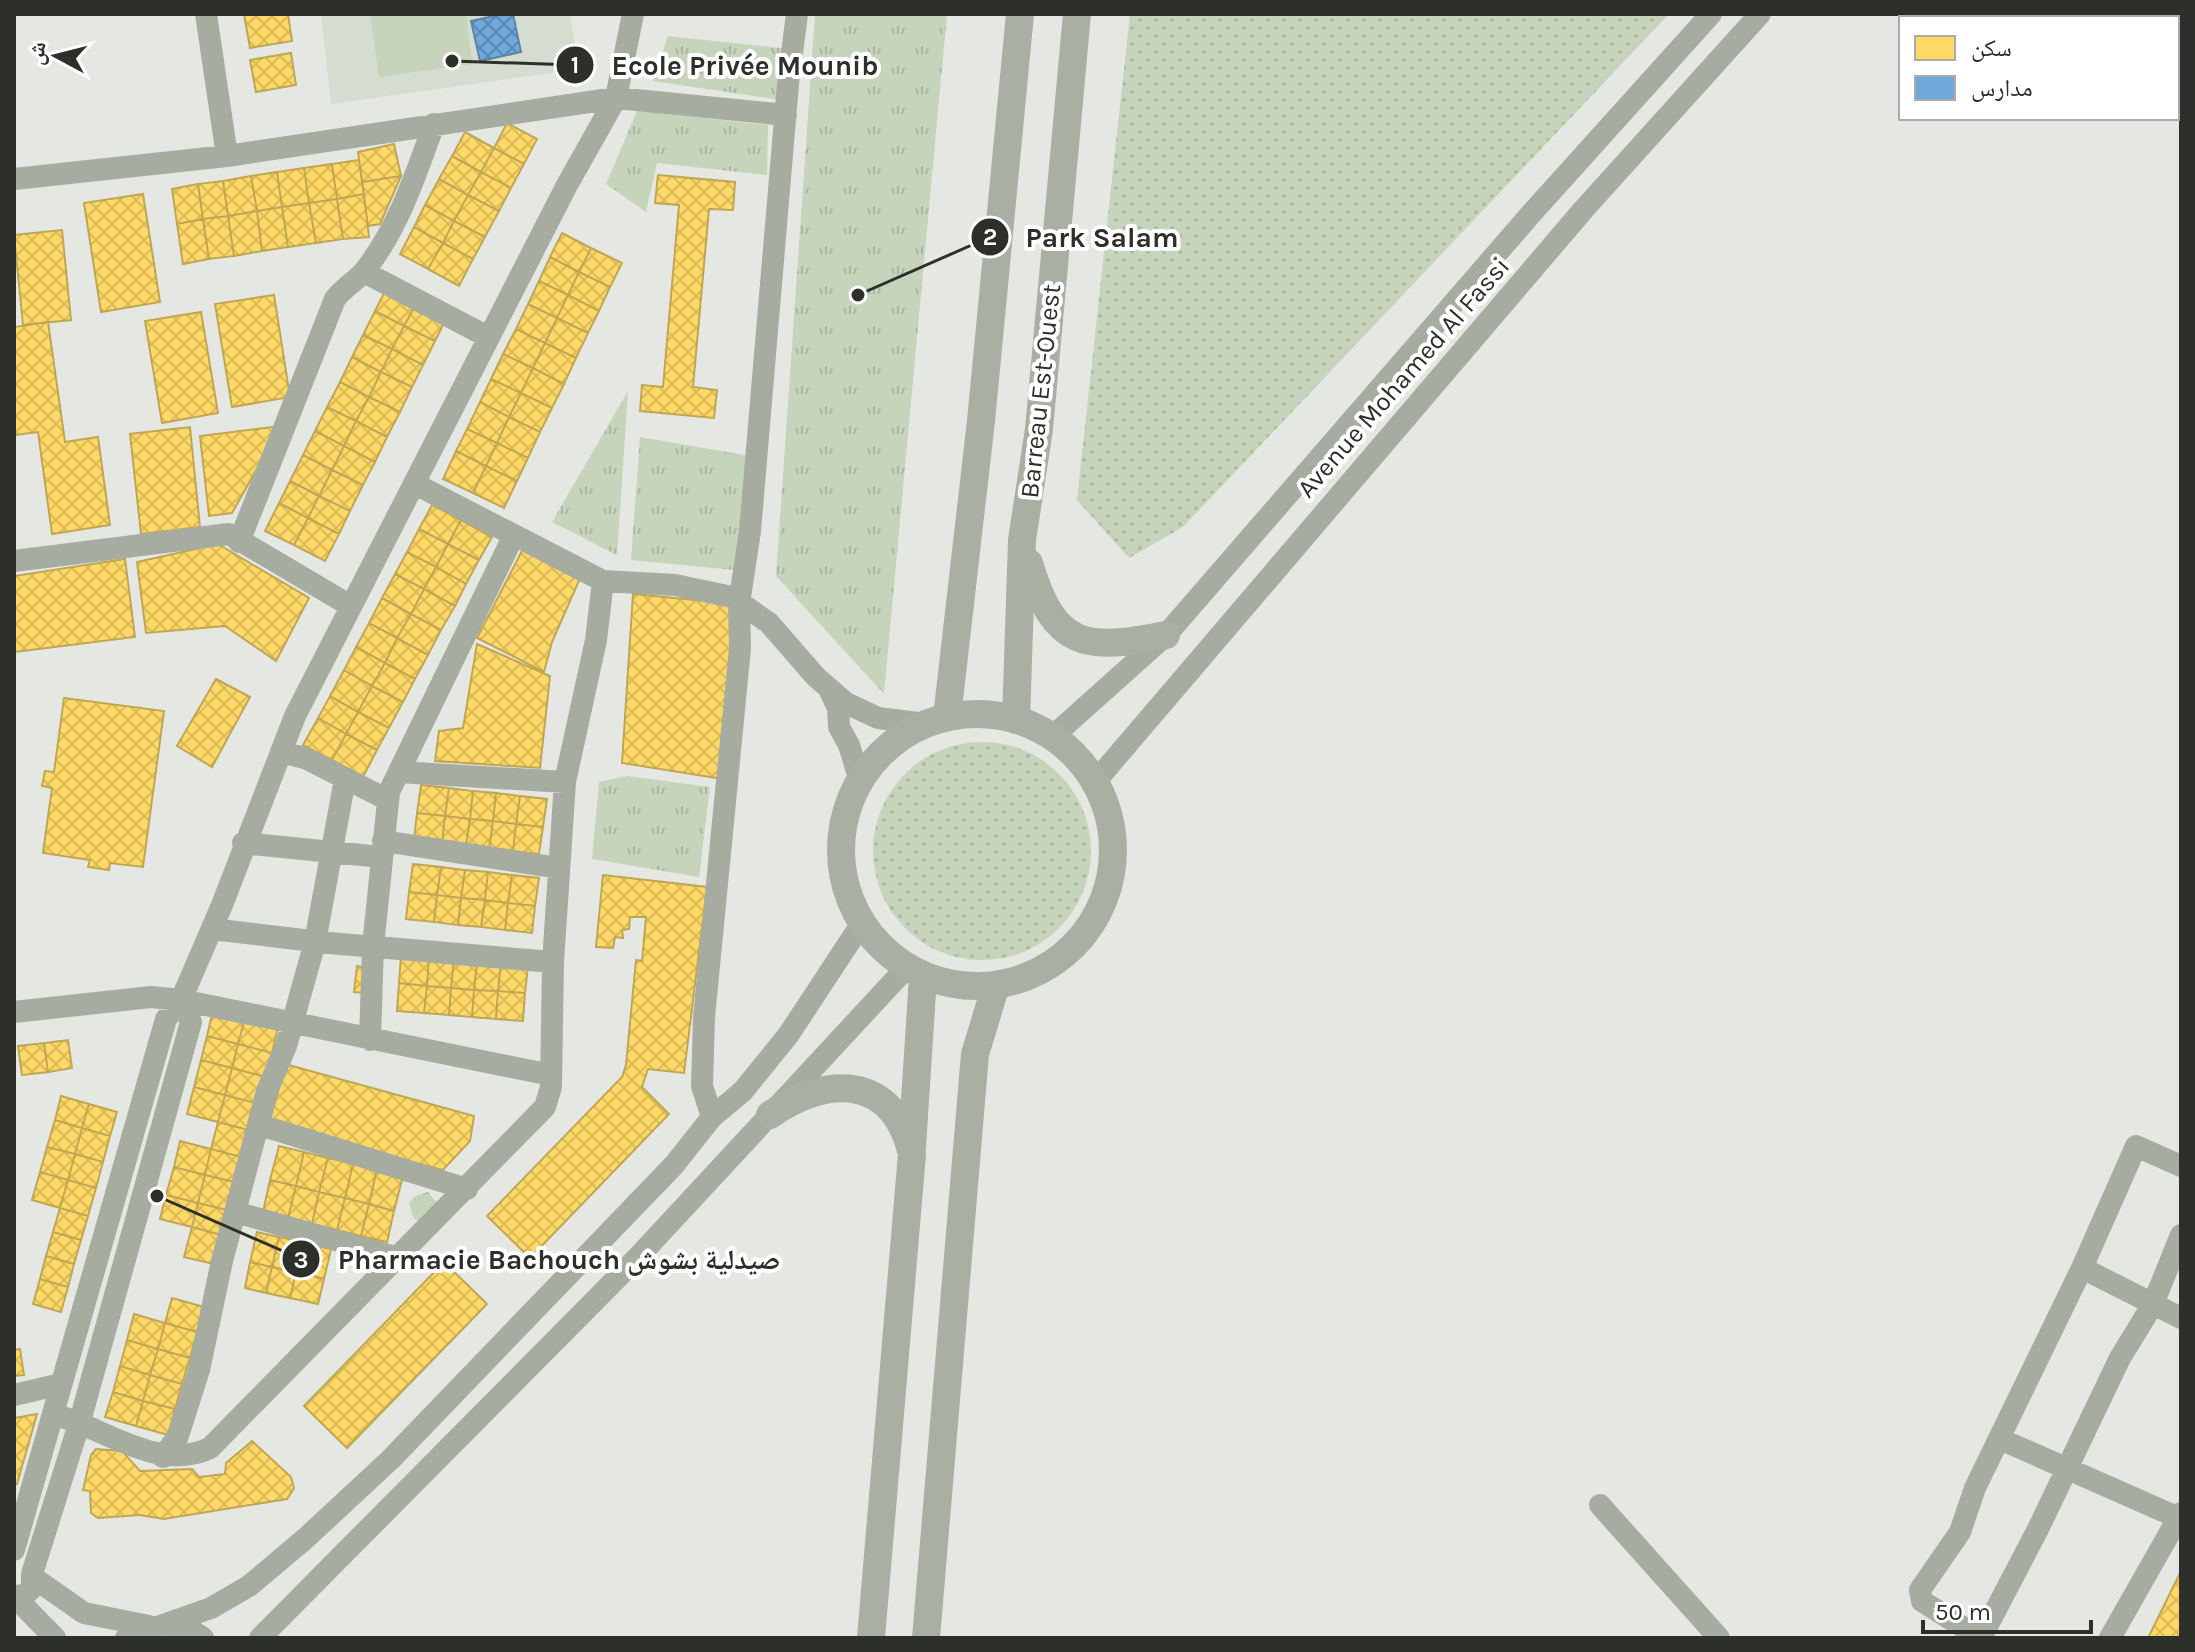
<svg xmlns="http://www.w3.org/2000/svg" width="2195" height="1652" viewBox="0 0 2195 1652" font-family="Karla,'Noto Naskh Arabic',sans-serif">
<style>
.built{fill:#d5dcd0}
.grass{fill:url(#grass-dots)}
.forest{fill:url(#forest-firs)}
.park{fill:url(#park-tufts)}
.pitch{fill:#c6d4bb}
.homes{fill:url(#homes-cross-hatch);stroke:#c0a654;stroke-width:2}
.schools{fill:url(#schools-cross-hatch);stroke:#5b84a7;stroke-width:2}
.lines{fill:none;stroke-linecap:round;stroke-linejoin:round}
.minor{stroke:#a7aca1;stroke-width:22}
.major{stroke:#a9afa3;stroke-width:28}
.labels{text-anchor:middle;stroke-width:8;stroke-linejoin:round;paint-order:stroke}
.street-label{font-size:26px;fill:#2d2f2b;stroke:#fff}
.leader{fill:none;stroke:#2d2f2b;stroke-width:3}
.callout-dot{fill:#2d2f2b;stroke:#fff;stroke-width:3}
.mark-label{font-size:24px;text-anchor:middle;font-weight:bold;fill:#fff}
.callout-label{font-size:28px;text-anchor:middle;font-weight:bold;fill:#2d2f2b;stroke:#fff;stroke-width:8;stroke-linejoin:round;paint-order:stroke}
</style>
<defs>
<pattern id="grass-dots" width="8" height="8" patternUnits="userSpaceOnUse" patternTransform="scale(2)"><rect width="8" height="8" fill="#c6d4bb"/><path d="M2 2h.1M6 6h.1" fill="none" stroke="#aab6a1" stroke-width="1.8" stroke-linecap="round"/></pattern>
<pattern id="forest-firs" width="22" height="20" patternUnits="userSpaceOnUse" patternTransform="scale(2)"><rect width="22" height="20" fill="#c6d4bb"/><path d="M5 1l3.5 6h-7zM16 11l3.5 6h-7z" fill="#aab6a1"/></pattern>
<pattern id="park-tufts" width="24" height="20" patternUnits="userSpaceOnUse" patternTransform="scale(2)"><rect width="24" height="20" fill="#c6d4bb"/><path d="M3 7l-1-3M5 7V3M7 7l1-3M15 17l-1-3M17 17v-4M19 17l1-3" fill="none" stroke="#aab6a1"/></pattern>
<pattern id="homes-cross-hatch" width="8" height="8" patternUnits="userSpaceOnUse" patternTransform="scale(2)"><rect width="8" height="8" fill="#ffd966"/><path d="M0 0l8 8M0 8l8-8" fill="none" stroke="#dbbb59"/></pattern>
<pattern id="schools-cross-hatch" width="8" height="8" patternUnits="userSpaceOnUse" patternTransform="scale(2)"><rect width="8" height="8" fill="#6fa8dc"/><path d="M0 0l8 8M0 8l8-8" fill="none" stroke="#5c89b3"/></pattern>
</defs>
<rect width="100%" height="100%" fill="#e5e8e2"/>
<path class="built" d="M321,14h249l9,55 -248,35z"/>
<path class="grass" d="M1130,14h539l-486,513 -54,31 -52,-58z
M873 851a109 109 0 1 1 218 0a109 109 0 1 1-218 0Z"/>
<path class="forest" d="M428,1192l10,12 -13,18 -11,-3 -5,-16 6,-7z"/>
<path class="park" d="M815,14h132l-63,680 -108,-118z
M668,36l122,13 -3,52 -134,-20z
M637,111l131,14 -1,50 -110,-12 -11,49 -40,-28z
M628,391l-11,164 -65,-33z
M640,437l110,19 -16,114 -103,-10z
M627,776l83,11 -11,90 -107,-18 7,-77z"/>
<path class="pitch" d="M370,14h96l6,50 -93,13z"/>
<path class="homes" d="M244,14h44l4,27 -42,7z
M291,53l5,32 -40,7 -6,-32z
M507,123l30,16 -13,25 -30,-16z
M465,132l29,16 -13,24 -29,-16z
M394,144l7,32 -39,6 -4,-30z
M494,148l30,16 -13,24 -30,-16z
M452,156l29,16 -13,23 -29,-16z
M359,160l5,34 -27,5 -5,-35z
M332,164l5,35 -28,4 -5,-35z
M304,168l5,35 -27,4 -5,-35z
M277,172l5,35 -25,4 -6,-35z
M481,172l30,16 -12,23 -31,-16z
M658,175l77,7 -2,28 -24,-1 -16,178 24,3 -3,28 -74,-7 2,-26 21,2 16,-182 -24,-2z
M251,176l6,35 -29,5 -5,-35z
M401,176l-21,48 -12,2 -6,-44z
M439,179l29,16 -14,26 -29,-16z
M223,181l5,35 -25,3 -5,-35z
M198,184l5,35 -26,5 -5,-35z
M143,194l17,108 -59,10 -17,-109z
M364,194l5,43 -26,2 -6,-40z
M468,195l31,16 -14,26 -31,-16z
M337,199l6,40 -27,4 -7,-40z
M309,203l7,40 -28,4 -6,-40z
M425,205l29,16 -11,22 -29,-16z
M282,207l6,40 -26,4 -5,-40z
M257,211l5,40 -28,5 -6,-40z
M228,216l6,40 -25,3 -6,-40z
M203,219l6,40 -26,5 -6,-40z
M454,221l31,16 -12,22 -30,-16z
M414,227l29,16 -15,26 -28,-15z
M62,230l9,90 -48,5 -9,-90z
M562,233l29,15 -12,24 -29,-15z
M443,243l30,16 -14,27 -31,-17z
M591,248l31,15 -12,24 -31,-15z
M550,257l29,15 -11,23 -29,-14z
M579,272l31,15 -11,24 -31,-16z
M539,281l29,14 -11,23 -29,-14z
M387,287l30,15 -13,24 -29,-15z
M274,295l16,102 -58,10 -17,-103z
M568,295l31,16 -11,22 -31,-15z
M417,302l30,15 -12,24 -31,-15z
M528,304l29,14 -12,25 -29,-14z
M375,311l29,15 -12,23 -29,-14z
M201,312l17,101 -56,10 -17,-102z
M557,318l31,15 -12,25 -31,-15z
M48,322l17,120 33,-5 12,88 -58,9 -14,-102 -24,3v-108z
M404,326l31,15 -12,24 -31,-16z
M516,329l29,14 -12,25 -30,-14z
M363,335l29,14 -11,23 -29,-15z
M545,343l31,15 -12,26 -31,-16z
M392,349l31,16 -11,22 -31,-15z
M503,354l30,14 -12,25 -30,-14z
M352,357l29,15 -12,25 -29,-15z
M533,368l31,16 -12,24 -31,-15z
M381,372l31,15 -12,25 -31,-15z
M491,379l30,14 -12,24 -29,-15z
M340,382l29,15 -13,24 -29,-14z
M521,393l31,15 -12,24 -31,-15z
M369,397l31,15 -13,25 -31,-16z
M480,402l29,15 -12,26 -30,-14z
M327,407l29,14 -12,25 -29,-15z
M509,417l31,15 -12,26 -31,-15z
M356,421l31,16 -12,25 -31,-16z
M281,426l-49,87 -23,3 -9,-80z
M190,427l10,100 -59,7 -11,-100z
M467,429l30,14 -11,23 -30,-15z
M315,431l29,15 -12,24 -29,-15z
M497,443l31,15 -11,23 -31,-15z
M344,446l31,16 -12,23 -31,-15z
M456,451l30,15 -13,27 -30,-14z
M303,455l29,15 -13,26 -29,-15z
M486,466l31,15 -13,27 -31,-15z
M332,470l31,15 -13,26 -31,-15z
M290,481l29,15 -11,22 -29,-15z
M319,496l31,15 -11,23 -31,-16z
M279,503l29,15 -14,27 -29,-14z
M432,505l29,15 -13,24 -29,-15z
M308,518l31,16 -14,27 -31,-16z
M461,520l31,17 -13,23 -31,-16z
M419,529l29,15 -12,23 -29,-15z
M218,544l91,54 -33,63 -51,-35 -79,7 -9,-71z
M448,544l31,16 -13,24 -30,-17z
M523,549l58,27 -29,66 -8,30 -67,-34z
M407,552l29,15 -12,22 -29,-15z
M125,559l10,78 -121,15v-76z
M436,567l30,17 -11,22 -31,-17z
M395,574l29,15 -13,25 -29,-16z
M424,589l31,17 -14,24 -30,-16z
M633,594l103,10 -13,175 -101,-16z
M382,598l29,16 -14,24 -28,-15z
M411,614l30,16 -13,25 -31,-17z
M369,623l28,15 -12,25 -29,-16z
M397,638l31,17 -13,24 -30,-16z
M477,644l73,32 -10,92 -105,-7 4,-30 24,-3z
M356,647l29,16 -13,23 -28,-16z
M385,663l30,16 -12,23 -31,-16z
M344,670l28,16 -14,26 -28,-16z
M216,679l34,18 -38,70 -35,-21z
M372,686l31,16 -14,26 -31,-16z
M330,696l28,16 -12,22 -28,-16z
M64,698l100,13 -21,156 -33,-4 -1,7 -21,-3 2,-7 -47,-7 9,-65 -10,-2 3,-15 9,1z
M358,712l31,16 -12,22 -31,-16z
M318,718l28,16 -14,26 -29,-15z
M346,734l31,16 -14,27 -31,-17z
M421,785l28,3 -4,28 -28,-3z
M449,788l24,3 -3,28 -25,-3z
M473,791l23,2 -3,28 -23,-2z
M496,793l24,3 -4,28 -23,-3z
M520,796l27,3 -4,28 -27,-3z
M417,813l28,3 -3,27 -28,-3z
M445,816l25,3 -4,27 -24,-3z
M470,819l23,2 -4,28 -23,-3z
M493,821l23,3 -3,27 -24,-2z
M516,824l27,3 -4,27 -26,-3z
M413,864l28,3 -4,28 -28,-3z
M441,867l24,3 -4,28 -24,-3z
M465,870l23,2 -3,28 -24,-2z
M488,872l24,3 -4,28 -23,-3z
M512,875l27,3 -4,28 -27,-3z
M603,875l104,12 -23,186 -36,-4 -6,18 27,27 -139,144 -43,-42 135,-139 4,-12 10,-105 6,1 4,-44h-16l-1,12 -7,1 1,8 -8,-1 -2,11 -17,-1z
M409,892l28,3 -3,27 -28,-3z
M437,895l24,3 -3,27 -24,-3z
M461,898l24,2 -4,27 -23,-2z
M485,900l23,3 -3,27 -24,-3z
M508,903l27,3 -3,27 -27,-3z
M401,956l28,2 -2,28 -28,-3z
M429,958l25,2 -3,28 -24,-2z
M454,960l23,2 -3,28 -23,-2z
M477,962l24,1 -3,28 -24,-1z
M501,963l27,3 -3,27 -27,-2z
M357,966l11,2 -3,25 -11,-1z
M399,983l28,3 -3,27 -27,-2z
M427,986l24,2 -2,27 -25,-2z
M451,988l23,2 -2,27 -23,-2z
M474,990l24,1 -2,28 -24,-2z
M498,991l27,2 -2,28 -27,-2z
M213,1010l32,8 -7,26 -31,-8z
M245,1018l33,9 -6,26 -34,-9z
M207,1036l31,8 -6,24 -31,-8z
M68,1040l4,28 -24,4 -4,-29z
M44,1043l4,29 -26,3 -4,-29z
M238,1044l34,9 -6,24 -34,-9z
M201,1060l31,8 -7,27 -31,-8z
M285,1064l189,52 -4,25 -27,29 -174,-45z
M232,1068l34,9 -7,27 -34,-9z
M194,1087l31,8 -7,27 -31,-8z
M225,1095l34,9 -7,27 -34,-9z
M61,1096l28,8 -7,24 -27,-8z
M89,1104l28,8 -7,24 -28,-8z
M55,1120l27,8 -7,26 -28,-7z
M218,1122l34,9 -7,27 -34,-9z
M82,1128l28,8 -7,26 -28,-8z
M180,1141l31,8 -6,26 -31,-8z
M279,1146l25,6 -8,34 -26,-6z
M47,1147l28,7 -7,26 -28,-8z
M211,1149l34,9 -6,25 -34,-8z
M304,1152l24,6 -9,34 -23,-6z
M75,1154l28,8 -7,26 -28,-8z
M328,1158l25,6 -8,34 -26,-6z
M353,1164l24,5 -8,35 -24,-6z
M174,1167l31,8 -7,28 -32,-8z
M377,1169l26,7 -9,35 -25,-7z
M40,1172l28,8 -8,28 -28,-8z
M205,1175l34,8 -8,28 -33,-8z
M68,1180l28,8 -8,28 -28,-8z
M270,1180l26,6 -8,32 -25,-6z
M296,1186l23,6 -7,32 -24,-6z
M319,1192l26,6 -8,32 -25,-6z
M166,1195l32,8 -6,24 -32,-8z
M345,1198l24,6 -8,32 -24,-6z
M198,1203l33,8 -6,25 -33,-9z
M369,1204l25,7 -7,31 -26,-6z
M60,1208l28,8 -7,24 -28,-8z
M192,1227l33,9 -7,29 -34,-8z
M53,1232l28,8 -7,24 -28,-8z
M257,1232l22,5 -7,30 -22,-5z
M279,1237l24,5 -7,30 -24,-5z
M303,1242l28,7 -7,30 -28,-7z
M46,1256l28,8 -6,23 -28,-8z
M250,1262l22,5 -6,26 -21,-5z
M444,1262l43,42 -140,144 -43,-42z
M272,1267l24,5 -6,26 -24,-5z
M296,1272l28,7 -6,25 -28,-6z
M40,1279l28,8 -7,25 -28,-8z
M172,1298l32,9 -7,25 -32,-9z
M134,1314l31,9 -7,26 -31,-9z
M165,1323l32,9 -7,26 -32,-9z
M127,1340l31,9 -8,26 -30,-9z
M20,1349l4,26 -10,1v-26z
M158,1349l32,9 -8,26 -32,-9z
M120,1366l30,9 -7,26 -30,-9z
M150,1375l32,9 -7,25 -32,-8z
M113,1392l30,9 -7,25 -31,-9z
M143,1401l32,8 -7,26 -32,-9z
M37,1414l-20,70 -3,1v-67z
M252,1441l39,36 3,11 -7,11 -123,20 -24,-4 -42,3 -7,-5 -1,-22 -7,-1 8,-35 5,-6 26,2 18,20 52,-2 7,8 26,-3 1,-11z
M2181,1571v67h-33z"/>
<path class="schools" d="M502,14h11l8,38 -41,9 -9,-40z"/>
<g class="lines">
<path class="minor" d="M206,14l21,142
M14,179l213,-23 389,-58 170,17
M364,272l124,65
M415,484l188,97 72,4 57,12 37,26 47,54 30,26 32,15 48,6
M239,542l96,-243c10,-13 23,-19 31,-30 33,-43 50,-95 68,-145
M14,561l215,-27 120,71
M830,691l8,17 1,19 10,18 11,36
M1052,737l114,-102 364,-420 181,-201
M281,752l24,6 83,42
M399,772l166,10
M1095,782l489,-573 176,-195
M383,841l176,27
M243,843l138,14
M212,929l117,14 224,19
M14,1012l137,-15 30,3 370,75
M370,1040l3,-94 16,-154 124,-255
M712,1117l-10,-31 2,-69 36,-369 -1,-44 11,-73 38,-447 9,-70
M260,1125l207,64
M235,1212l164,46
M2082,1268l99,50
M14,1395l47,-11
M53,1414c50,13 105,59 157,34l335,-341 6,-20 2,-125 12,-180 31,-142 7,-59
M2000,1439l179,79
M163,1457l15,-21 21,-66 23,-109 45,-170 19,-45 29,-104 30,-163
M1600,1505l119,133
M14,1550l152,-531 15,-19 41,-95 73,-189 272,-531 49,-87 17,-84
M34,1578l50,35 65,13
M14,1596l11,-1 7,-7v-14l48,-153 111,-399 -10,-22
M15,1597l40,41
M169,1625l22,5 12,8
M126,1638l85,-30 38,-22 57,-48 85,-79 283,-294 38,-48 31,-26 46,-57 73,-111
M260,1638l379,-382 268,-289
M1980,1638l-58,-37 -2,-11 40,-58 15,-44 107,-220 54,-122 45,20
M1981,1638l57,-109 82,-171 33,-54 28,-69
M2110,1638l71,-125"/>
<path class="major" d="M1029,563c25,86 57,88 137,72
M841 850a136 136 0 1 1 272 0a136 136 0 1 1-272 0Z
M947,717l34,-296 39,-407
M1016,720l6,-180 17,-111 38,-415
M770,1115c57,-40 123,-41 142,39l-41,484
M912,1147l11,-170
M926,1638l49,-584 21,-69"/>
</g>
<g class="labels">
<g class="street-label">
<text transform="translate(1403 377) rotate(-49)" y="9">Avenue Mohamed Al Fassi</text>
<text transform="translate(1040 391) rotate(-84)" y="9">Barreau Est-Ouest</text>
</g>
</g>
<path class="leader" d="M452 61L575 65M858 295L990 237M157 1196L301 1259"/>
<g class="callout-dot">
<circle cx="452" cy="61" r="8"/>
<circle cx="858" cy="295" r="8"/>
<circle cx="157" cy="1196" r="8"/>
<circle cx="575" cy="65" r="20"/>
<circle cx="990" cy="237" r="20"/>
<circle cx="301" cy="1259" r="20"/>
</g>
<g class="mark-label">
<text x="575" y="73">1</text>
<text x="990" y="245">2</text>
<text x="301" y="1268">3</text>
</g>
<g class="callout-label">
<text x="745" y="75">Ecole Privée Mounib</text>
<text x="1102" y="247">Park Salam</text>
<text x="559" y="1269">Pharmacie Bachouch صيدلية بشوش</text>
</g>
<rect width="2195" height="1652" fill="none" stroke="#2d2f2b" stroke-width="32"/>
<rect x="1899" y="16" width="280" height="104" fill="#ffffff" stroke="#abacaa" stroke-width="2"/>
<rect x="1915" y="36" width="40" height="24" fill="#ffd966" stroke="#abacaa" stroke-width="2"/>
<text x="1971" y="56" font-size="24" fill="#2d2f2b">سكن</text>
<rect x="1915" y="76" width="40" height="24" fill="#6fa8dc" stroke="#abacaa" stroke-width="2"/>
<text x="1971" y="96" font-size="24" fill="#2d2f2b">مدارس</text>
<g transform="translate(56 56) rotate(277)" stroke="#ffffff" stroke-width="6" paint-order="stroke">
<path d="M0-6L14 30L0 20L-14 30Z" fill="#2d2f2b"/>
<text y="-12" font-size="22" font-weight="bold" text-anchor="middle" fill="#2d2f2b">ش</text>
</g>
<path d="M1923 1620v12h168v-12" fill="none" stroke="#2d2f2b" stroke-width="4"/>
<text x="1935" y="1620" font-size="24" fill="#2d2f2b" stroke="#ffffff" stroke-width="6" paint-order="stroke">50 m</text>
</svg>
